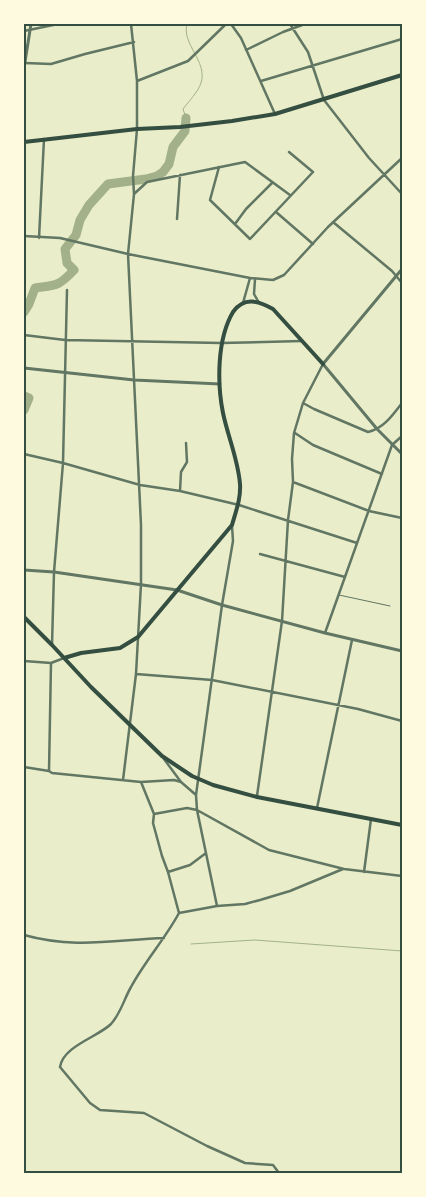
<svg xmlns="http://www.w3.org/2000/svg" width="426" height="1197" viewBox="0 0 426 1197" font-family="Manrope,sans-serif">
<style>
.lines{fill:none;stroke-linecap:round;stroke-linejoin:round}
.stream{stroke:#a3b18a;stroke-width:1}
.river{stroke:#a3b18a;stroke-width:9}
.service{stroke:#617663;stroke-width:1}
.minor{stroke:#617663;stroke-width:2.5}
.tertiary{stroke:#617663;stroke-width:3}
.secondary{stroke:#344e41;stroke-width:4}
.neatline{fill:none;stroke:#344e41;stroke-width:2}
</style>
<rect width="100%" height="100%" fill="#e9edc9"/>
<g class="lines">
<path class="stream" d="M186,118l-3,-9c6,-8 15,-17 18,-26 7,-22 -20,-39 -14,-59
M191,944l64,-4 147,11"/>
<path class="river" d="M24,312l5,-8 6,-16c21,-3 23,-1 39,-18l-7,-7 -2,-14 11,-14 4,-15 9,-15 19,-21 38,-5 11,-3 6,-4 6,-8 4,-17 12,-16 1,-13
M24,396l5,2 -5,12"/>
<path class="service" d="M339,595l51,11"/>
<path class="minor" d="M231,24l10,14 34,76
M290,24l18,28 16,48 45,58 33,36
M24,31l34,-7
M246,50l37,-18 22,-8
M25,63l26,1 34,-10 49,-12
M137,81l51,-20 38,-37
M261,81l141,-42
M219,167l-9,33 40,39 63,-67 -24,-20
M134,194l13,-12 98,-20 45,33
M276,212l37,32
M177,219l3,-44
M333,222l59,49 10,12
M235,224l11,-15 26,-26
M24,236l36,2 68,16 122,24 23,2 11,-5 44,-48 74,-69
M39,238l5,-99
M255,279l-1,15 4,7
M243,303l7,-25
M24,335l41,5 156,3 81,-2
M303,403l11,6 54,23c15,-3 25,-17 34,-29
M295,433l18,12 69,29
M24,454l39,9 77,22 40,6 59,14 118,38
M293,482l76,29 33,7
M180,491l1,-19 6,-10 -1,-19
M260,554l85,23
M325,633l67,-188 10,-9
M52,645l2,-73 9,-109 4,-173
M24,661l27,2
M136,674l76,6 146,29 44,12
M164,759l17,23
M24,767l25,4 3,2 89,9 33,-2 7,2 15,13
M49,771l2,-108 13,-5
M123,780l13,-106 5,-90v-59l-13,-271 6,-60 -1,-18 4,-47v-48l-6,-57
M141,782l13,32 -1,9 9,33 6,16 11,41c-14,26 -34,48 -48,74 -7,12 -10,26 -20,37 -13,13 -48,22 -51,43l30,36 10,7 44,3 63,33 38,17 28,2 6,8
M257,796l25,-175 6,-101 5,-38 -1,-23 2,-26 9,-30 20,-39
M317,808l35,-168
M154,814l33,-6 10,2 72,40 75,19 58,7
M168,872l22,-7 16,-12
M364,872l7,-53
M217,906l-20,-96 -1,-15 26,-190 11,-64 -1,-15
M179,913l38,-7 28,-2 15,-4 30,-9 53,-22
M24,935c50,14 90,5 140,3"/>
<path class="tertiary" d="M24,68l7,-44
M402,269l-79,95 54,65 25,25
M24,368l110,12 86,4
M24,570l30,2 123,18 45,15 103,28 77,18"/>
<path class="secondary" d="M24,142l113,-13 43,-2 52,-6 43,-7 127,-39
M24,617l28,28 39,42 71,69 30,20 21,9 44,12 145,28
M64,658l17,-5 39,-5 18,-11 94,-112c4,-14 9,-27 8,-41 -2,-25 -12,-47 -17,-71 -6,-30 -6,-74 10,-101 11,-16 26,-11 40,-3l50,55"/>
</g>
<rect width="426" height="1197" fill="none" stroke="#fefae0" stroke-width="50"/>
<rect x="25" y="25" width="376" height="1147" class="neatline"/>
</svg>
